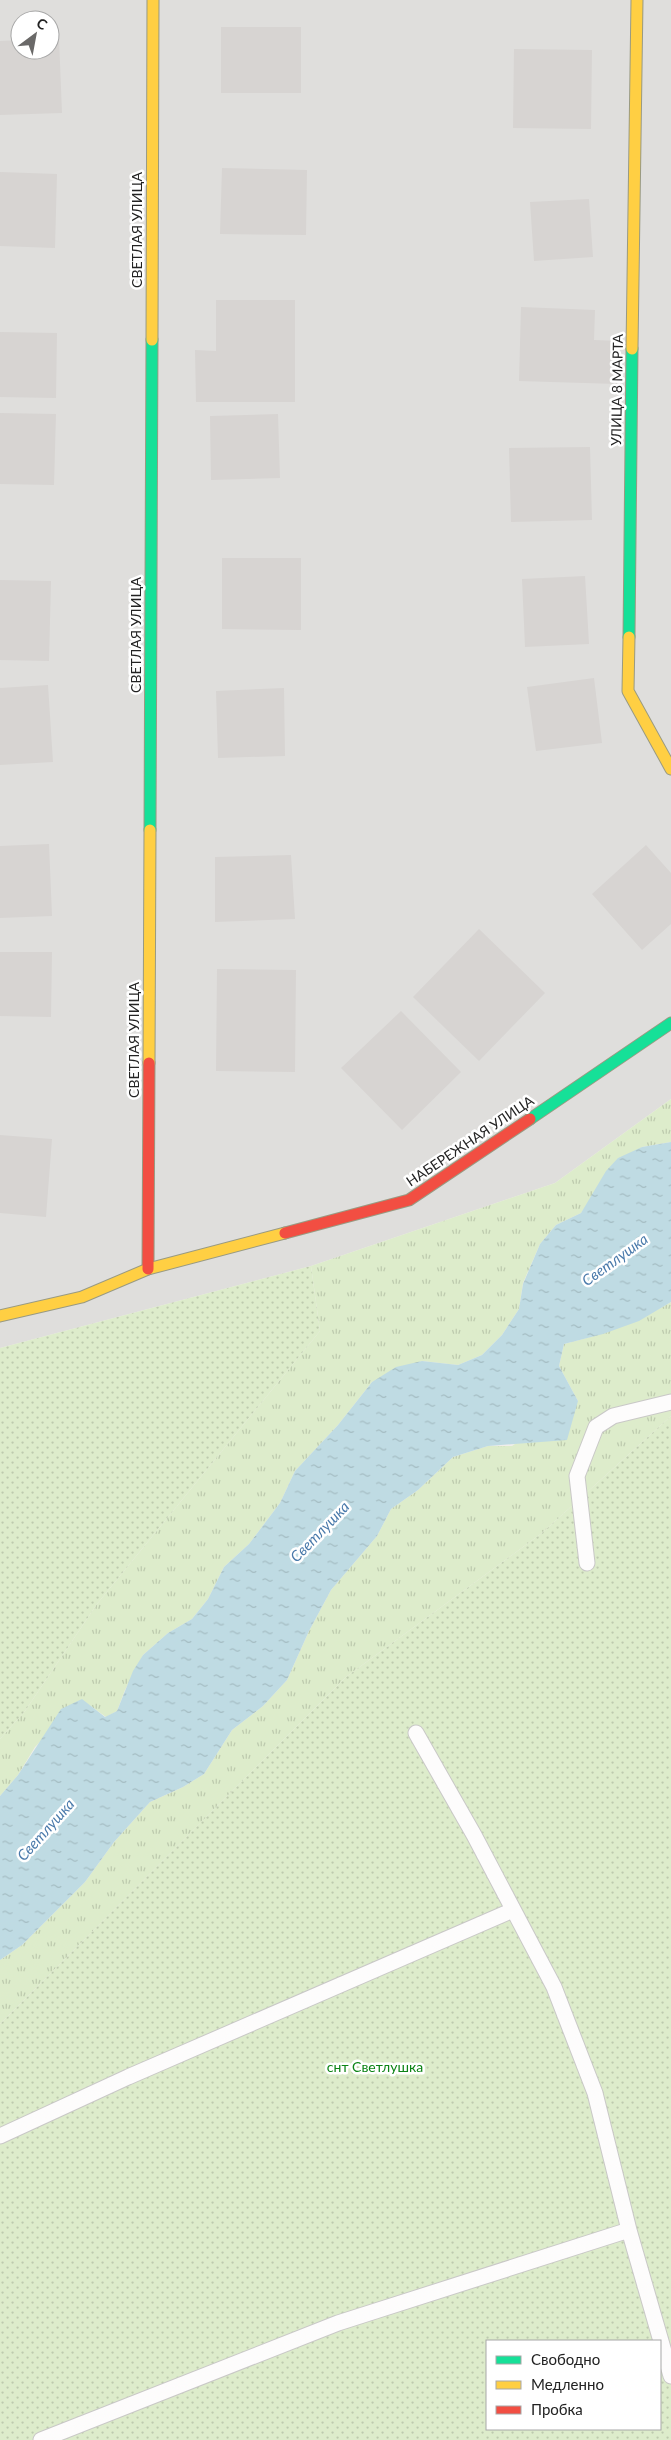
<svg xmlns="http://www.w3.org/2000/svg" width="671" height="2440" viewBox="0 0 671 2440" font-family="Lato,sans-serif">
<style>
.residential{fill:#dfdedc;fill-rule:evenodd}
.grass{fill:url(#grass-tufts)}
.garden{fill:url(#garden-dots);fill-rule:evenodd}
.water{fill:url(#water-ripples)}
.building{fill:#d7d4d2}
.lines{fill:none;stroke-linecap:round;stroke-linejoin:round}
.lane-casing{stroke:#c9c8c7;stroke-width:17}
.fast-casing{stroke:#999a82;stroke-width:13}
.slow-casing{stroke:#999a82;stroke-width:13}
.jam-casing{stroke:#999a82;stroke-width:13}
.lane{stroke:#fdfcfc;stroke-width:15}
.fast{stroke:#16e098;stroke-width:11}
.slow{stroke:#ffcf43;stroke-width:11}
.jam{stroke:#f24e42;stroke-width:11}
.labels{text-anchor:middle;stroke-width:5;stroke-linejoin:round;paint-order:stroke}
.street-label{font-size:14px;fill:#222;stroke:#fff}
.park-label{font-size:14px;fill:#0c8416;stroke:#fff}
.water-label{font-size:15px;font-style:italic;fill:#4a7aab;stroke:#fff}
</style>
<defs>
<pattern id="grass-tufts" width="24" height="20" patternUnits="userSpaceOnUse" patternTransform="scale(1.25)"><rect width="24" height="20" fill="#ddeccb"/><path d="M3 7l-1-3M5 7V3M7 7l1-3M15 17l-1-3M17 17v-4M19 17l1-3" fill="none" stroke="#bdcaae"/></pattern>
<pattern id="garden-dots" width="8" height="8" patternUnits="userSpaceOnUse" patternTransform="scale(1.25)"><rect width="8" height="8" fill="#ddeccb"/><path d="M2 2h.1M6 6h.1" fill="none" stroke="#bdcaae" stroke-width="1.8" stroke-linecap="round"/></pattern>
<pattern id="water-ripples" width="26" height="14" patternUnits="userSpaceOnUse" patternTransform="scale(1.25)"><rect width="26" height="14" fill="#bfdbe3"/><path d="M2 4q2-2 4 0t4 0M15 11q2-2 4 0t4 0" fill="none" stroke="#a4bcc2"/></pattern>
</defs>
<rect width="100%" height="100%" fill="#f0eeeb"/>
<path class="residential" d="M0,0h671v1099l-116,84 -244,83 -311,82zM20,20h30v30h-30z"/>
<path class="grass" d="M671,1099v43l-29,5 -48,48 -13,18 -25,12 -16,19 -17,39 -4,26 -17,26 -20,20 -24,10 -36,-4 -50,21 -34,43 -43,46 -15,32 -31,41 -25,23 -16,32 -16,20 -24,14 -25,22 -18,35 -8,21 -11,6 -24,-17 -47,47 -17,28 -18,21v-57l25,-28 72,-107 223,-273 -9,-65 244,-83z
M671,1302v114l-129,117 -196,144 -346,347v-64l22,-15 63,-63 29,-40 36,-40 33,-15 21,-13 28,-44 31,-24 24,-26 22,-49 22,-41 46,-54 14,-27 27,-19 35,-33 35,-11h24l66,-45 -19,-35 5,-22c43,-11 69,-20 107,-42z"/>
<path class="garden" d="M311,1266l9,65 -223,273 -72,107 -25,28v-391z
M671,1416v1024h-671v-416l346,-347 196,-144zM487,2341h173v88h-173z"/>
<path class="water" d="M671,1142v160l-32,19 -36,13 -39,10 -5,22 19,35 -11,39 -79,6 -35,11 -35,33 -27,19 -14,27 -46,54 -22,41 -22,49 -24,26 -31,24 -28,44 -21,13 -33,15 -36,40 -29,40 -63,63 -22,15v-164l18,-21 43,-66 21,-10 23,18 12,-6 16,-40 10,-16 25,-22 24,-14 16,-20 16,-32 25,-23 31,-41 15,-32 43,-46 34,-43 24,-15 26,-6 36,4 24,-10 20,-20 17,-26 4,-25 17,-40 16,-19 25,-12 25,-42 12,-13 24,-11z"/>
<path class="building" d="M221,27h80v66h-80z
M50,38h9l3,75 -62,2v-74l20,-1v10h30z
M514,49l78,1 -1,79 -78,-1z
M222,168l85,2 -1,65 -86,-1z
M0,172l57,2 -2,74 -55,-2z
M589,199l4,58 -59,4 -4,-59z
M216,300h79v102h-99l-1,-52 21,1z
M521,307l74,3 -1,30 25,1 -2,43 -98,-3z
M0,332l57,1 -1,65 -56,-1z
M0,413l56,1 -2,71 -54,-1z
M278,414l2,64 -69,2 -1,-64z
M590,447l2,73 -81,2 -2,-74z
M222,558h79v72l-79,-1z
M585,576l4,68 -64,3 -3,-68z
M0,580l51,1 -2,80 -49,-1z
M594,678l8,65 -66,8 -9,-64z
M48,685l5,77 -53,3v-77z
M284,688l1,68 -67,2 -2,-67z
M49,844l3,72 -52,2v-72z
M646,845l25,28v51l-29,26 -50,-56z
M291,855l4,64 -80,3v-65z
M479,929l66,64 -66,68 -66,-64z
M0,952h52l-1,65 -51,-1z
M217,969l79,1 -1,102 -79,-1z
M401,1011l60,61 -59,58 -61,-62z
M0,1135l52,4 -6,78 -46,-4z"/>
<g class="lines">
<defs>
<path id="lane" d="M587,1563l-10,-87 19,-49 17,-11 58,-14
M416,1733l58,102 80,152 41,106 34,137 42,146
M0,2136l128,-59 385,-167
M41,2440l297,-117 291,-93"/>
<path id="fast" d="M629,637l3,-288
M150,830l2,-490
M530,1119l141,-96"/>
<path id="slow" d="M152,340l1,-340
M632,349l5,-349
M629,637l-1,54 43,78
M149,1063l1,-233
M0,1316l82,-19 66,-28 137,-36"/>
<path id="jam" d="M285,1233l124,-33 121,-81
M148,1269l1,-206"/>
</defs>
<use href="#lane" class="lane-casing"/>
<use href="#fast" class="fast-casing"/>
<use href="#slow" class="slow-casing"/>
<use href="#jam" class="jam-casing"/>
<use href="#lane" class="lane"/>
<use href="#fast" class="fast"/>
<use href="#slow" class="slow"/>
<use href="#jam" class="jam"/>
</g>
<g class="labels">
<g class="street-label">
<text transform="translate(137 230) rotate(-90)" y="5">СВЕТЛАЯ УЛИЦА</text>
<text transform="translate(617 390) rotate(-89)" y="5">УЛИЦА 8 МАРТА</text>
<text transform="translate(136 635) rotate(-90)" y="5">СВЕТЛАЯ УЛИЦА</text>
<text transform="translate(134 1040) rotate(-90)" y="5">СВЕТЛАЯ УЛИЦА</text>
<text transform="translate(470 1141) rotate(-34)" y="5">НАБЕРЕЖНАЯ УЛИЦА</text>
</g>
<g class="park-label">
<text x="375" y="2072">снт Светлушка</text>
</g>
<g class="water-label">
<text transform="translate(615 1260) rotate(-36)" y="5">Светлушка</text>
<text transform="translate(320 1532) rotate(-46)" y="5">Светлушка</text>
<text transform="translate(46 1830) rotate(-48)" y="5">Светлушка</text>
</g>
</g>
<rect x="486" y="2340" width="175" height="90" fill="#ffffff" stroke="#a7a7a7"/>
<rect x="496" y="2356" width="25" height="8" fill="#16e098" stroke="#a7a7a7"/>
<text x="531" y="2365" font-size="15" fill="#222222">Свободно</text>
<rect x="496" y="2381" width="25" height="8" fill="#ffcf43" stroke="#a7a7a7"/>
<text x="531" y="2390" font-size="15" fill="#222222">Медленно</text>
<rect x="496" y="2406" width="25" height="8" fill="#f24e42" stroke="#a7a7a7"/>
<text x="531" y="2415" font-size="15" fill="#222222">Пробка</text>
<g transform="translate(35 35) rotate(32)"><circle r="24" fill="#ffffff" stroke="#a7a7a7"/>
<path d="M0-4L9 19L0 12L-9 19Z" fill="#6a6968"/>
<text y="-8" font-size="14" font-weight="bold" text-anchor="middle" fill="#222222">С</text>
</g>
</svg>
